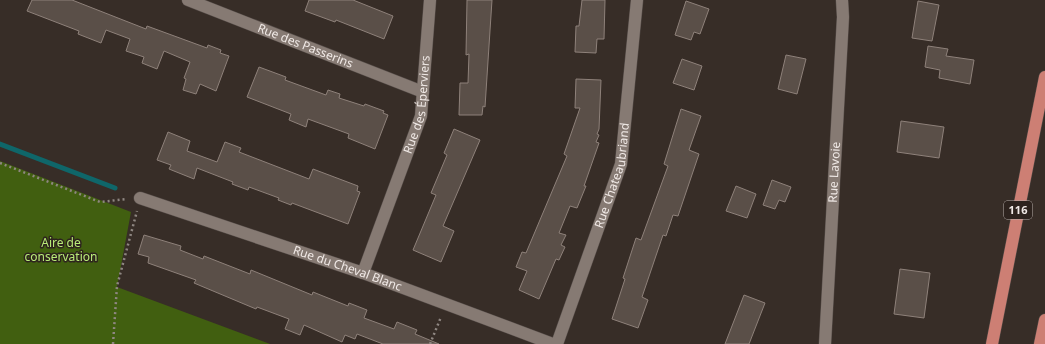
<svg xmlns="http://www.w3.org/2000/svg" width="1045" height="344" viewBox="0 0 1045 344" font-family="'Noto Sans',sans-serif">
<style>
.green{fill:#415f10}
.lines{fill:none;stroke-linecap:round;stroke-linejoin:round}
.stream{stroke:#0f6669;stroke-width:5}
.building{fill:#5a4f48;stroke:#8e817a}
.minor-casing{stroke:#554c48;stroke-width:13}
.major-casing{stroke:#554c48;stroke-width:13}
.path{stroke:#8f8782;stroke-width:2.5;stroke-dasharray:2 3;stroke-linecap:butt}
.minor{stroke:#867a73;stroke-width:12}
.major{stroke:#cd7f74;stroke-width:12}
.labels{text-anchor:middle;stroke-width:3;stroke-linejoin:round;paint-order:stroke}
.shield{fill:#2d231e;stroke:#b6aeaa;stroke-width:1}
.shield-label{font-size:11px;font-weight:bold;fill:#f0e9e6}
.street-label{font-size:12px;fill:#f0e9e6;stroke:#2d231e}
.park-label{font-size:12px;fill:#b9ec78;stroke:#2d231e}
</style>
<rect width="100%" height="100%" fill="#372d27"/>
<path class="green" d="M0,161l131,51 -14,75 153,57h-270z"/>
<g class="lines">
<path class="stream" d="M0,144l115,44"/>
</g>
<path class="building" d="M32,0h40l74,29 1,-3 60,22 1,-3 13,5 -1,3 9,3 -13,35 -16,-7 -4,10 -13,-4 3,-11 -2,-1 6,-16 -26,-11 -7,18 -15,-6 2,-6 -18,-6 4,-12 -24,-9 -5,13 -23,-9 1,-3 -52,-20z
M309,0h44l40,16 -9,23 -48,-19 -1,2 -30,-11z
M467,0h25l-7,107 -2,-1 -1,9h-23l1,-32h8l1,-29 -3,1z
M582,0h23l-1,39h-7l-1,14 -21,-1 1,-26h3z
M686,1l23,8 -9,25 -6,-2 -3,8 -16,-5z
M918,1l21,4 -7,36 -20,-3z
M928,46l20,3 -2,7 28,4 -4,24 -31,-6 1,-8 -15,-3z
M786,55l20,4 -9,35 -19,-5z
M682,59l20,7 -8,24 -21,-7z
M259,67l27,10 -1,3 41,15 2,-5 12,4 -1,4 25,8 1,-2 19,7 -1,2 5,2 -13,34 -27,-11 1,-4 -41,-15 -2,8 -17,-7 2,-6 -44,-17z
M576,79l25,1 -2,49 -2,5 2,1 -3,7 3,1 -15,43h2l-9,22 -7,-2 -11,27 7,2 -5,10 4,2 -6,13 -3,-1 -17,40 -20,-9 8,-19 -11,-4 6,-15 4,1 41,-97 -3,-2 16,-46h-5z
M681,109l20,7 -12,34 10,4 -21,62 -5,-1 -7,21 -3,-1 -21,62 6,3 -10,28 -26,-9 13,-40 -2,-1 13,-40 5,2 27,-74 -4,-2z
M901,121l43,6 -5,31 -42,-6z
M454,129l26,11 -37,86 11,5 -13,31 -28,-12 23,-55 -5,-2 16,-38 -3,-2z
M168,132l22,9 -3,10 30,11 8,-20 16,6 -2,4 70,27 4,-10 45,17 -1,5 3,1 -12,32 -56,-21 -1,2 -13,-5 1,-2 -30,-11 -1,3 -16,-6 1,-2 -36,-14 -3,11 -25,-10 2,-4 -14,-5z
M772,180l19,7 -6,15 -6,-2 -4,9 -12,-4z
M736,186l20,8 -9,24 -21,-7z
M144,235l37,11 -1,4 23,9 1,-3 46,18 1,-4 61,25 1,-3 35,14 1,-3 18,7 -3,8 30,11 3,-7 20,8 -2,4 24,10h-56l-26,-10 -2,5 -10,-4 -3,7 -38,-17 -4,10 -15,-6 4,-10 -32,-12 -1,2 -62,-26 2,-3 -48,-17 1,-6 -11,-3z
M900,269l30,4 -6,45 -30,-4z
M744,295l21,8 -16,41h-24z"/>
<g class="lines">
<defs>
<g id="minor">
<path id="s1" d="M188,0l235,92"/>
<path id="s2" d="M140,198l223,75 190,71"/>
<path id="s3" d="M363,273l58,-157 9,-116"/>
<path id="s4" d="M557,344l64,-180 16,-164"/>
<path id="s5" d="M825,344l18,-327 -1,-17"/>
</g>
<path id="major" d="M992,344l53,-267
M1040,344l5,-24"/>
</defs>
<use href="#minor" class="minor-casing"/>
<use href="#major" class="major-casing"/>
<path class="path" d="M0,163l100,39 27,-3
M113,344l4,-58 20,-75
M430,344l11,-27"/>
<use href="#minor" class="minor"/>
<use href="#major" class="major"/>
</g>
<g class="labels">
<rect class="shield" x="1004" y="201" width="28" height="18" rx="3"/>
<g class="shield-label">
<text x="1018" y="214">116</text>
</g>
<g class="street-label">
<text dy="4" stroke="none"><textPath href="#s1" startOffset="126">Rue des Passerins</textPath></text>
<text dy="4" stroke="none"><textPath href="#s3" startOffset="178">Rue des Éperviers</textPath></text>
<text dy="4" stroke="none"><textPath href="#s5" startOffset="172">Rue Lavoie</textPath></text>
<text dy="4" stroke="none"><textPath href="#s4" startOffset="178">Rue Chateaubriand</textPath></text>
<text dy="4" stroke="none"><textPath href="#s2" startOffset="219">Rue du Cheval Blanc</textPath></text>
</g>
<g class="park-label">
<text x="61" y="247">Aire de<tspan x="61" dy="14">conservation</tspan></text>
</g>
</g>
</svg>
